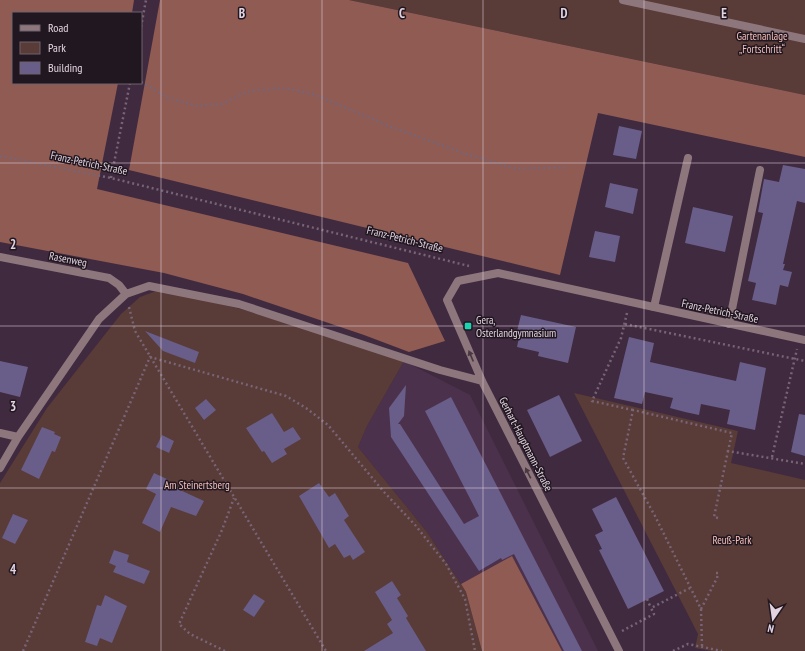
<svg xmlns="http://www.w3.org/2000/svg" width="805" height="651" viewBox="0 0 805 651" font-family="'PT Sans Narrow',sans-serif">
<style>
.built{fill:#4c314c}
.green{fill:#593b37}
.forest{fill:#8f5b53}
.building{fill:#695d89}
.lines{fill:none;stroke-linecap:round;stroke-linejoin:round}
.path{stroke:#776476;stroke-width:2.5;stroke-dasharray:2 3;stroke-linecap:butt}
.lane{stroke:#8e767d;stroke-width:8}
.street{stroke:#8e767d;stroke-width:8}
.oneway{fill:#473841}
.grid{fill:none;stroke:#e1d3e0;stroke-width:1;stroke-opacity:0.55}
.poi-dot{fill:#1bd5b1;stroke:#211720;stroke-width:1.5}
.labels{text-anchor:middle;stroke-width:3;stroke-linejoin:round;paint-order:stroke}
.park-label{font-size:11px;fill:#f5c1ba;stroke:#211720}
.street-label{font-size:11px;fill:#e1d3e0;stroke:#211720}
.poi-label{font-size:11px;fill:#e1d3e0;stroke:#211720;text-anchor:start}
.grid-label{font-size:13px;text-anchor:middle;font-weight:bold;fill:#e1d3e0;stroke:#211720;stroke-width:3;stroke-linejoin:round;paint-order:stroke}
</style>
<rect width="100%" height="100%" fill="#402a3f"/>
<path class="built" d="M404,361l66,34 128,256h-36l-50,-95 -51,28 -34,-52 -69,-85 9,-21z"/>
<path class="green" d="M349,0h456v95z
M159,290l78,18 69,19 98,34 -37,65 -9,21 69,85 39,60 16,59h-482v-168l47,-75 74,-94 19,-17z
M574,393l164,38 -7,32 74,17v171h-93l-17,-3 3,-14z"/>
<path class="forest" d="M0,0h134l-2,13h-119v70h105l-21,106 311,74 37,78 -36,11 -45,-17 -121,-41 -79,-21 -164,-31z
M160,0h189l456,95v62l-207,-44 -38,162 -431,-105z
M512,556l50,95h-80l-16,-59 -5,-8z"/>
<path class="building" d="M619,126l23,5 -6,28 -23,-4z
M783,165l22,4v34l-8,-2 -14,63h2l-2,6 9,2 -4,15 -8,-2 -4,20 -24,-5 4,-17 -8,-2 15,-68 -5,-1 6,-33 15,3z
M610,183l28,6 -5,25 -28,-7z
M693,207l40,9 -8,36 -40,-9z
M595,231l25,5 -5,26 -26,-5z
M521,315l55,12 -8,36 -30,-7 1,-4 -22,-5 3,-15 -3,-1z
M145,331l54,21 -4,11 -32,-12z
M629,337l25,6 -4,19 86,19 4,-19 26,6 -11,62 -28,-6 3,-14 -29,-6 -2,11 -14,-3 -15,-4 3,-10 -28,-6 -3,12 -28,-6z
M0,361l28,6 -8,30 -20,-5z
M406,385l-2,31 -6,8h2l64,100 15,-8 -54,-105 26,-14 131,254h-18l-50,-97 -12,6 -1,-2 -22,13 -88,-134 -2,-29z
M559,395l23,46 -32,16 -23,-47z
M206,399l10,11 -12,10 -9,-12z
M272,413l12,19 9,-5 8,12 -17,10 3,5 -15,9 -8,-12 -2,1 -16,-24z
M799,414l6,1v41l-14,-4z
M42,427l13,5 -1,2 7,3 -6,15 -3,-1 -13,28 -18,-9z
M162,435l12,6 -5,12 -13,-6z
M154,473l15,7 -2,4 37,17 -8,15 -25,-9 -11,25 -18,-9 14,-29 -10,-5z
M319,483l10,14 6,-4 14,23 -5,4 21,32 -12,8 -3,-5 -6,3 -9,-14 -6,4 -30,-52z
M616,497l48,94 -36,18 -29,-59 3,-1 -7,-14 8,-4 -11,-22z
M13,514l15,6 -13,24 -13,-6z
M114,550l15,5 -2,7 23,9 -6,13 -31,-12 3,-6 -7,-3z
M392,581l9,14 -4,3 11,18 -2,2 20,33h-62l29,-18 -6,-9 5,-4 -17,-28z
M254,594l11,7 -11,16 -11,-7z
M105,595l22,11 -15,37 -12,-5 -3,8 -12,-4 12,-37 4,1z"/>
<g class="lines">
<path class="path" d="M141,27l5,-27
M141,82l27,16 29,8 24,-2 29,-13 34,-3 29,6 78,33 75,27 51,15 51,-2
M0,156l111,22 358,88
M111,178l19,-95
M129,307l6,24 191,320
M627,313l-6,25 -29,63 41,9
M625,324l180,37
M772,457l25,-108
M718,518l-4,-1 14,-66
M647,599l4,9
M701,609l16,-31 1,-5h-2
M622,631l32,-17 -3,-6 39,-20
M702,646l-1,-37 -46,-93 -32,-58 10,-48 99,23 -4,18 77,13
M23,651l127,-294 136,39 20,12 22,17 56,67 32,34 30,38 19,35 10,52
M225,651l-35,-17 -11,-10 43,-94 12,-32
M673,651l15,-7 34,7"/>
<path class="lane" d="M623,0l182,39
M654,307l34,-149
M729,324l31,-154"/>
<path class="street" d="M0,257l109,21 10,7 7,9
M0,433l18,4
M0,468l18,-31 81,-118 27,-25 23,-8 90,18 201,66 42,11
M619,651l-137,-270 -35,-81 11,-19 40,-8 307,67"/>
</g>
<defs><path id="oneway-solid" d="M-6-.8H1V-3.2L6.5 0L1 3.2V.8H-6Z"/></defs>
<g class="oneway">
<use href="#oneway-solid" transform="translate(471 356) rotate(-113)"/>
<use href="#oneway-solid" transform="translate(528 473) rotate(-117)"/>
</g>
<path class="grid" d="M161,0v651M322,0v651M483,0v651M644,0v651M0,163h805M0,326h805M0,488h805"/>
<rect class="poi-dot" x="464" y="322" width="8" height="8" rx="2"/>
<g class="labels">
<g class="park-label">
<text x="762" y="40">Gartenanlage<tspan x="762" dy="13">„Fortschritt“</tspan></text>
<text x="197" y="489">Am Steinertsberg</text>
<text x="732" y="544">Reuß-Park</text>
</g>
<g class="street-label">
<text transform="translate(89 163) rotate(12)" y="4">Franz-Petrich-Straße</text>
<text transform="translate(405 239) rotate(14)" y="4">Franz-Petrich-Straße</text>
<text transform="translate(68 259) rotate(11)" y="4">Rasenweg</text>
<text transform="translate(720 311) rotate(12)" y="4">Franz-Petrich-Straße</text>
<text transform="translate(526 444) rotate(63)" y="4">Gerhart-Hauptmann-Straße</text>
</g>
<g class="poi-label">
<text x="476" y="324">Gera,<tspan x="476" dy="13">Osterlandgymnasium</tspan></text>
</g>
</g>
<g class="grid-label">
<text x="242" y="18">B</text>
<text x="402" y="18">C</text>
<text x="564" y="18">D</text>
<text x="724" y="18">E</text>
<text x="13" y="249">2</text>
<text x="13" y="411">3</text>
<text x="13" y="574">4</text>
</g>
<rect x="12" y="12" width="130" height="72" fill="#211720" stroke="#6e626d"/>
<rect x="20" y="25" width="20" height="6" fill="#8e767d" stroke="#6e626d"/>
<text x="48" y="32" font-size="12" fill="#e1d3e0">Road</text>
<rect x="20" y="42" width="20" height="12" fill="#593b37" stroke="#6e626d"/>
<text x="48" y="52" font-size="12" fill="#e1d3e0">Park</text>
<rect x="20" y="62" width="20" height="12" fill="#695d89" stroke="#6e626d"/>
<text x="48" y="72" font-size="12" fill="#e1d3e0">Building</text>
<g transform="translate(773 619) rotate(193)" stroke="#211720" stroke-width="3" paint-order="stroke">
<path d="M0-3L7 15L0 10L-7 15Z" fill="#e1d3e0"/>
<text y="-6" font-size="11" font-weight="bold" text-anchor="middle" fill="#e1d3e0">N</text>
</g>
</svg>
